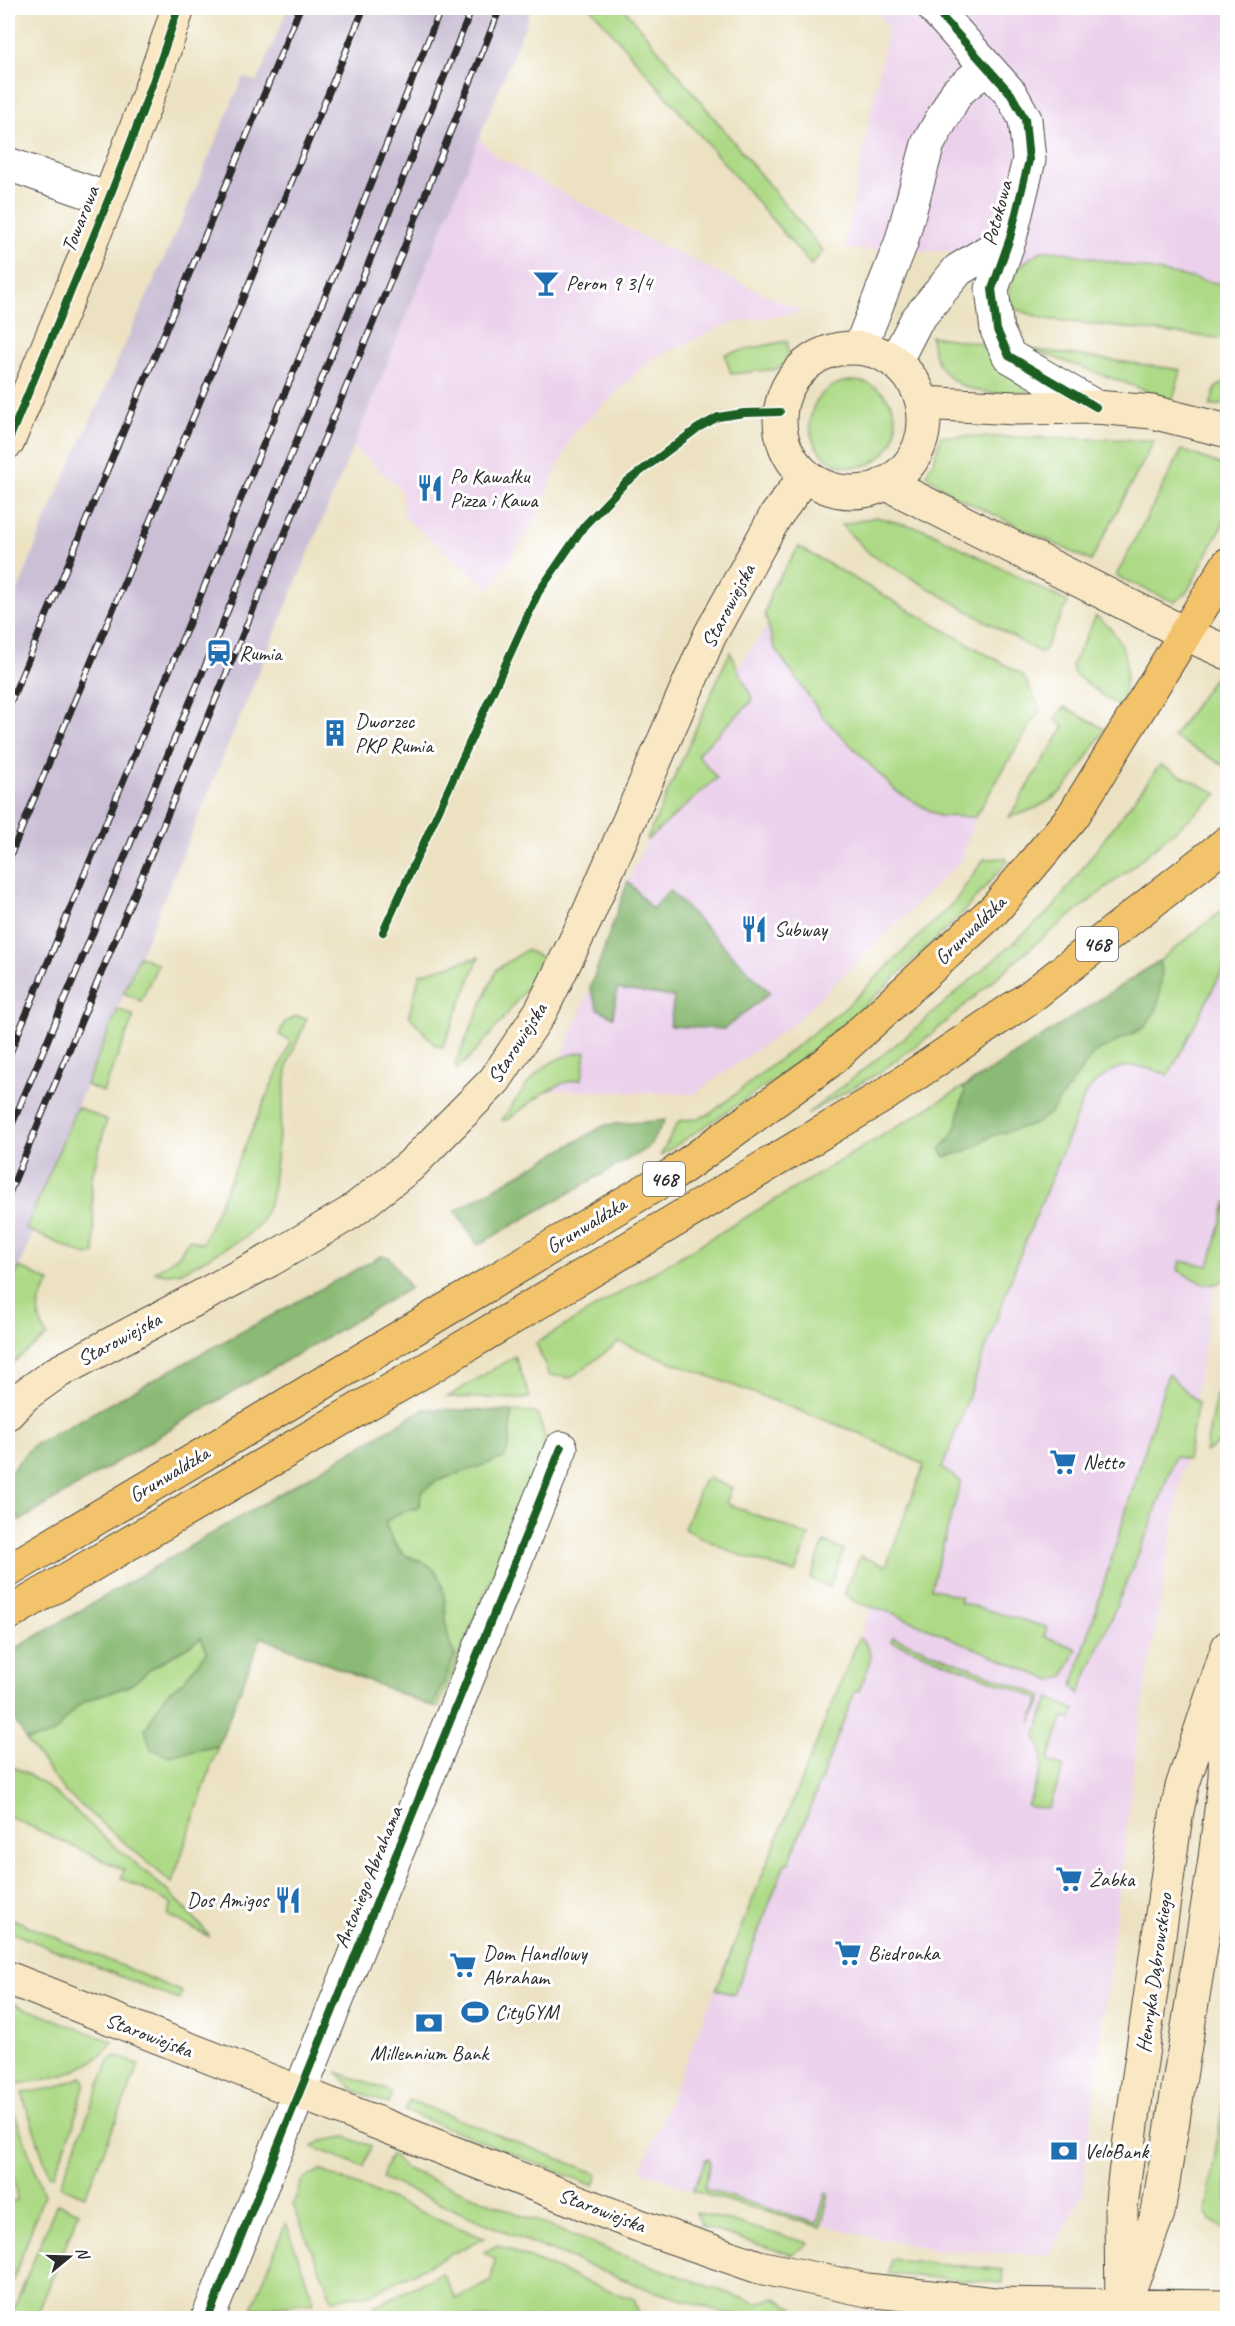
<svg xmlns="http://www.w3.org/2000/svg" width="1235" height="2326" viewBox="0 0 1235 2326" font-family="Caveat,sans-serif">
<style>
.built{fill:#ebd1eb}
.industrial{fill:#cbbfd5}
.green{fill:#aeda87;stroke:#6c8259;stroke-width:1.5}
.forest{fill:#8aba74;stroke:#5a7250;stroke-width:1.5}
.lines{fill:none;stroke-linecap:round;stroke-linejoin:round}
.street-casing{stroke:#484642;stroke-width:35}
.secondary-casing{stroke:#484642;stroke-width:35}
.primary-casing{stroke:#484642;stroke-width:35}
.street{stroke:#fff;stroke-width:33}
.secondary{stroke:#fae7c3;stroke-width:33}
.primary{stroke:#f2c36a;stroke-width:33}
.rail-casing{stroke:#2b2b2b;stroke-width:7}
.rail{stroke:#fff;stroke-width:4.5;stroke-dasharray:14;stroke-linecap:butt}
.cycleway-casing{stroke:#fff;stroke-width:11}
.cycleway{stroke:#1b5e20;stroke-width:8}
.labels{text-anchor:middle;stroke-width:6;stroke-linejoin:round;paint-order:stroke}
.shield{fill:#fff;stroke:#6b6b6b;stroke-width:1.5}
.shield-label{font-size:20px;font-weight:bold;fill:#2b2b2b}
.street-label{font-size:21px;fill:#2b2b2b;stroke:#fff}
.poi-label{font-size:21px;fill:#2b2b2b;stroke:#fff;text-anchor:start}
</style>
<rect width="100%" height="100%" fill="#fff"/>
<filter id="ink" filterUnits="userSpaceOnUse"><feTurbulence type="fractalNoise" baseFrequency=".0167" numOctaves="2"/><feDisplacementMap in="SourceGraphic" scale="12" xChannelSelector="R" yChannelSelector="G"/><feConvolveMatrix kernelMatrix="1 2 1 2 8 2 1 2 1" color-interpolation-filters="sRGB"/></filter>
<filter id="wash" filterUnits="userSpaceOnUse"><feTurbulence type="fractalNoise" baseFrequency=".008" numOctaves="4" result="noise"/><feDisplacementMap in="SourceGraphic" scale="24" xChannelSelector="R" yChannelSelector="G"/><feGaussianBlur stdDeviation="1.35" result="paint"/><feColorMatrix in="noise" values="0 0 0 0 0 0 0 0 0 0 0 0 0 0 0 0 0 1.4 0 .05"/><feComposite in="paint" operator="in"/></filter>
<g filter="url(#wash)">
<rect width="100%" height="100%" fill="#ece2c2"/>
<path class="built" d="M872,8h355v291l-281,-48 -102,-2 44,-223z
M479,138l15,17 151,83 158,74 -72,11 -81,37 -78,75 -42,95 -40,59 -86,-72 -2,-26 -49,-44z
M793,587l207,155 -39,119 -168,163 -99,70 -146,-4 42,-102 38,-107 88,-180z
M1227,961v240l-18,66 -28,-6 22,24 12,-2 -76,441 -57,473 -33,58 -113,-5 -74,-15 -171,-45 -50,-20 218,-532 66,-173 95,-210 66,-162 16,-18 26,-10 20,2 21,8z"/>
<path class="industrial" d="M288,8h244l-179,439 -327,781 7,4 -25,63v-678l37,-96 143,-315 55,-129 14,5z"/>
<path class="green" d="M591,8h33l199,243 -12,14z
M1041,251h17l169,34v54l-182,-20 -39,-13c7,-29 7,-39 35,-55z
M931,336l53,8 12,16 40,30c-46,9 -101,3 -105,-54z
M787,341l2,21 -12,7 -46,5 -6,-20z
M1030,349l151,21 -8,30z
M810 424a43 43 0 1 1 86 0a43 43 0 1 1-86 0Z
M1227,382v22l-17,2 6,-19z
M941,436l208,4 5,1 -63,120 -138,-66 -27,-20 9,-18z
M1182,450l45,17v49l-41,78 -12,8 -58,-26z
M876,517l50,13 142,72 -26,52 -172,-100 -29,-29z
M799,547l224,128 17,34 -65,108 -36,-1 -43,-25 -73,-74 -49,-70 -9,-33 7,-26z
M1096,616c33,23 37,54 23,91l-45,-33 -2,-9z
M730,652l23,48 -56,54 20,24 -71,63z
M1216,675l11,5v87l-54,-30z
M1064,707l41,22c-31,47 -37,73 -96,88l55,-90 -9,-7z
M1160,765l58,29 -88,75 -89,70 -113,98 -48,35 -73,42 102,-80 143,-125z
M984,859l22,-1 2,3 -50,57 -104,98 -75,61 -119,79 19,-35 21,-3 11,-5 135,-106 109,-106z
M1227,907v54l-58,114c-38,-14 -55,-14 -83,18l-66,162 -78,214 19,12 -30,107 30,9 -2,5 88,25 -3,9 33,13 -13,27 -12,5 -162,-69 -32,-9 -14,-9 16,-38 26,10 38,-101 -68,-33 -237,-90 -48,36 -22,-3 -13,-32 544,-326 79,-56z
M526,950l19,9c-26,42 -53,77 -88,111l-2,-6 42,-95z
M139,956l19,8 -17,37 -17,-8z
M479,957l-36,90 -8,-2 -26,-30 11,-41z
M118,1009l16,7 -31,76 -17,-7z
M296,1016l11,2 -19,45 -17,136 -10,23 -17,16 -62,34 -13,2 -14,-2 24,-17 10,-16 13,5 89,-203 -12,-6 6,-13z
M586,1052l-4,27c-30,3 -51,23 -74,41h-6c25,-35 37,-63 84,-68z
M77,1107l30,13 -16,60 4,73 -8,3 -61,-27z
M1227,1201v77c-16,14 -34,1 -49,-8l3,-9 28,5z
M19,1267l31,15c-14,24 -16,29 -3,54l-39,30v-71z
M515,1356l15,41 -6,2 -77,-2z
M1221,1370c14,20 5,50 2,71l-18,11z
M1168,1374l30,29 -11,57 -12,-4 -24,68 -72,170 -6,-9z
M512,1411l20,1 6,3 7,23 -1,9 -106,261 -5,-1 22,-52 -8,-12 -5,-58 -20,-24 -17,-6 -13,-15 -7,-18 16,-10 17,-5 5,-16 14,-10 67,-23 5,-11z
M707,1478l25,10 -6,15 83,33 -14,37 -61,-20 -50,-24 19,-48z
M824,1542l20,8 -14,37 -20,-8z
M893,1637l145,57 5,3 -12,26 9,-24 -149,-58z
M201,1638l6,14 -23,28 -20,17 4,59 50,-10 -46,137 -107,-91 -39,-52c40,-2 30,-19 55,-36 15,-11 35,-11 51,-20 8,-5 14,-13 22,-18 16,-9 32,-17 47,-28z
M859,1638c21,14 7,34 0,53h-4l-66,172h-4l-51,132 -18,-6z
M1049,1698l26,12 -3,9 -8,-3 -16,45 16,6 -15,41 -19,-1 -3,-1 15,-38v-15l-6,-19z
M13,1767c35,15 64,46 92,71 34,29 78,62 105,99l-42,-22 4,-11 -51,-26 3,-8 -116,-54v-48z
M8,1917l174,75 -3,8 -171,-69z
M8,2001l9,4 96,37c-22,32 -69,39 -105,43z
M116,2056l23,9 -54,131 -25,-10 49,-125z
M337,2072l55,20 -4,12 -34,-14z
M82,2077l3,5 -13,48 -19,46 -4,-1 -27,-82 32,-5z
M1227,2078v154l-17,-13 -4,-7z
M8,2095l36,100 -36,99v-92l9,-2 -9,-68z
M409,2100l189,74 -4,12 -189,-75z
M345,2137l26,9 -7,21 -52,-20 10,-6z
M391,2154l13,14 212,85 142,51 16,-7 20,11 1,10h-53l-89,-27 -137,-54 -134,-59z
M706,2159h3l1,4 -6,26 113,34 9,-31 3,1 -8,34 -128,-36z
M320,2170l164,68 -113,56 -39,5 -39,-94 9,-25z
M57,2203l22,9 -43,106h-26z
M696,2212l113,31 -17,12 -90,-28z
M286,2223l28,79 -62,7z
M498,2245l91,38 45,16 6,19h-264l-2,-11 68,-34 14,26 35,-18 4,-22 -11,-7z
M891,2259l112,11 -1,13 -114,-9z"/>
<path class="forest" d="M628,881l24,28 17,-19 101,103 -46,36 -54,-3 4,-29 -57,-8 -4,28 -15,-8 -8,-21z
M1159,961l3,10 -4,36 -13,20 -52,27 -42,58 -14,11 -45,13 -26,15 -21,6 -5,-8c24,-23 14,-31 25,-57l-2,-4z
M665,1120l-17,28 -170,97 -23,-34 150,-86z
M381,1256l8,1 21,31 -227,133 -163,100 -12,-18v-28l24,-29z
M424,1409l88,2 -3,36 -5,11 -67,23 -14,10 -5,17 -17,4 -16,10c4,12 9,27 22,34 11,5 24,7 31,19 13,25 2,55 17,80l-22,52 -172,-70 -43,109 -50,10 -17,-7 -6,-20 19,-32 20,-17 23,-28 -6,-14c-15,11 -32,19 -47,29 -8,4 -14,12 -22,17 -16,9 -36,9 -51,20 -25,18 -15,34 -55,36l-18,-33v-54z"/>
</g>
<g filter="url(#ink)">
<g class="lines">
<defs>
<path id="street" d="M934,8l77,86 14,25 4,41 -19,78 -18,51 5,41 12,26 87,51
M8,164l100,35
M860,348l41,-105 27,-99 29,-52 29,-24
M895,362l21,-41 42,-51 52,-32
M208,2318l353,-870"/>
<path id="secondary" d="M780 420a72 72 0 1 1 144 0a72 72 0 1 1-144 0Z
M922,403l93,5 81,-1 56,5 76,19
M8,442c59,-144 123,-286 170,-434
M885,483l301,151 42,19
M8,1413l17,-18 31,-22 214,-113 80,-47 60,-47 85,-86 46,-69 45,-92 124,-284 65,-118 31,-42
M8,1978l640,251 111,38 108,23 128,14 233,3
M1130,2288l28,-75 56,-347 11,-89 2,-94
M1122,2318l-1,-109 4,-35 51,-358 6,-29 46,-140"/>
<path id="primary" d="M8,1571l667,-398 152,-110 168,-154 78,-93 155,-252
M8,1614l419,-245 456,-273 147,-99 198,-155"/>
</defs>
<use href="#street" class="street-casing"/>
<use href="#secondary" class="secondary-casing"/>
<use href="#primary" class="primary-casing"/>
<use href="#street" class="street"/>
<use href="#secondary" class="secondary"/>
<use href="#primary" class="primary"/>
<defs>
<path id="rail" d="M8,708l292,-700
M8,861l356,-853
M8,1058l333,-800 100,-250
M8,1134l203,-482 261,-644
M8,1196l385,-921 107,-267"/>
</defs>
<use href="#rail" class="rail-casing"/>
<use href="#rail" class="rail"/>
<defs>
<path id="cycleway" d="M934,8l77,86 14,25 4,41 -19,78 -18,51 5,41 12,26 87,51
M8,442c59,-144 123,-286 170,-434
M383,932l155,-339 46,-67 41,-43 73,-55 20,-11 26,-4 36,-1
M208,2318l353,-870"/>
</defs>
<use href="#cycleway" class="cycleway-casing"/>
<use href="#cycleway" class="cycleway"/>
</g>
</g>
<defs>
<symbol id="bar-bare" viewBox="-9 -9 18 18"><path d="M-6-5H6L.8 .8V4.5H3.5V6h-7V4.5H-.8V.8Z" fill="#1f6fb2" stroke="#fff" stroke-width="2.5" paint-order="stroke"/></symbol>
<symbol id="restaurant-bare" viewBox="-9 -9 18 18"><path d="M-5-6h1v4h1v-4h1v4h1v-4h1v5L-1.5 .5V6h-2V.5L-5-1ZM5-6V6H3V1.5H1.5Q1.5-4 5-6Z" fill="#1f6fb2" stroke="#fff" stroke-width="2.5" paint-order="stroke"/></symbol>
<symbol id="station-bare" viewBox="-9 -9 18 18"><path d="M-3-6H3Q5-6 5-4V2Q5 4 3 4L4.5 6H3L1.5 4h-3L-3 6H-4.5L-3 4Q-5 4-5 2V-4Q-5-6-3-6ZM-3.5-4v3h7v-3ZM-3.5 1v1.5H-2V1ZM2 1v1.5H3.5V1Z" fill="#1f6fb2" stroke="#fff" stroke-width="2.5" paint-order="stroke"/></symbol>
<symbol id="building-bare" viewBox="-9 -9 18 18"><path d="M-4-6H4V6H1V3H-1V6H-4ZM-2.5-4.3h1.7v1.8h-1.7ZM.8-4.3h1.7v1.8H.8ZM-2.5-1h1.7V.8h-1.7ZM.8-1h1.7V.8H.8Z" fill="#1f6fb2" stroke="#fff" stroke-width="2.5" paint-order="stroke"/></symbol>
<symbol id="supermarket-bare" viewBox="-9 -9 18 18"><path d="M-6-5.5h2.5l.6 2H6L4.5 2H-2.5L-4.4-4H-6ZM-1.5 3.2a1.3 1.3 0 1 0 .1 0ZM3 3.2a1.3 1.3 0 1 0 .1 0Z" fill="#1f6fb2" stroke="#fff" stroke-width="2.5" paint-order="stroke"/></symbol>
<symbol id="stadium-bare" viewBox="-9 -9 18 18"><path d="M0-5a6.5 5 0 1 0 0 10a6.5 5 0 1 0 0-10ZM-3.5-1.8h7v3.6h-7Z" fill="#1f6fb2" stroke="#fff" stroke-width="2.5" paint-order="stroke"/></symbol>
<symbol id="bank-bare" viewBox="-9 -9 18 18"><path d="M-6-4H6V4H-6ZM0-2.3a2.3 2.3 0 1 0 0 4.6a2.3 2.3 0 1 0 0-4.6Z" fill="#1f6fb2" stroke="#fff" stroke-width="2.5" paint-order="stroke"/></symbol>
</defs>
<g fill-rule="evenodd">
<use href="#bar-bare" x="527" y="264" width="38" height="38"/>
<use href="#restaurant-bare" x="411" y="469" width="38" height="38"/>
<use href="#station-bare" x="200" y="634" width="38" height="38"/>
<use href="#building-bare" x="316" y="714" width="38" height="38"/>
<use href="#restaurant-bare" x="735" y="910" width="38" height="38"/>
<use href="#supermarket-bare" x="1044" y="1443" width="38" height="38"/>
<use href="#supermarket-bare" x="1050" y="1860" width="38" height="38"/>
<use href="#restaurant-bare" x="269" y="1881" width="38" height="38"/>
<use href="#supermarket-bare" x="829" y="1934" width="38" height="38"/>
<use href="#supermarket-bare" x="444" y="1946" width="38" height="38"/>
<use href="#stadium-bare" x="456" y="1993" width="38" height="38"/>
<use href="#bank-bare" x="410" y="2004" width="38" height="38"/>
<use href="#bank-bare" x="1045" y="2132" width="38" height="38"/>
</g>
<g class="labels">
<g class="shield">
<rect x="1076" y="927" width="42" height="34" rx="4.5"/>
<rect x="643" y="1162" width="42" height="34" rx="4.5"/>
</g>
<g class="shield-label">
<text x="1097" y="951">468</text>
<text x="664" y="1186">468</text>
</g>
<g class="street-label">
<text transform="translate(997 213) rotate(-75)" y="7">Potokowa</text>
<text transform="translate(80 219) rotate(-68)" y="7">Towarowa</text>
<text transform="translate(728 606) rotate(-62)" y="7">Starowiejska</text>
<text transform="translate(970 930) rotate(-44)" y="7">Grunwaldzka</text>
<text transform="translate(517 1043) rotate(-57)" y="7">Starowiejska</text>
<text transform="translate(586 1225) rotate(-31)" y="7">Grunwaldzka</text>
<text transform="translate(119 1339) rotate(-28)" y="7">Starowiejska</text>
<text transform="translate(169 1474) rotate(-31)" y="7">Grunwaldzka</text>
<text transform="translate(368 1877) rotate(-68)" y="7">Antoniego Abrahama</text>
<text transform="translate(1154 1973) rotate(-82)" y="7">Henryka Dąbrowskiego</text>
<text transform="translate(149 2035) rotate(21)" y="7">Starowiejska</text>
<text transform="translate(602 2210) rotate(21)" y="7">Starowiejska</text>
</g>
<g class="poi-label">
<text x="566" y="290">Peron 9 3|4</text>
<text x="450" y="483">Po Kawałku<tspan x="450" dy="24">Pizza i Kawa</tspan></text>
<text x="239" y="660">Rumia</text>
<text x="355" y="728">Dworzec<tspan x="355" dy="24">PKP Rumia</tspan></text>
<text x="774" y="936">Subway</text>
<text x="1083" y="1469">Netto</text>
<text x="1089" y="1886">Żabka</text>
<text x="268" y="1907" text-anchor="end">Dos Amigos</text>
<text x="483" y="1960">Dom Handlowy<tspan x="483" dy="24">Abraham</tspan></text>
<text x="868" y="1960">Biedronka</text>
<text x="495" y="2019">CityGYM</text>
<text x="429" y="2060" text-anchor="middle">Millennium Bank</text>
<text x="1084" y="2158">VeloBank</text>
</g>
</g>
<rect width="1235" height="2326" fill="none" stroke="#fff" stroke-width="30"/>
<g transform="translate(69 2257) rotate(71)" stroke="#ffffff" stroke-width="4.5" paint-order="stroke">
<path d="M0-4.5L10 22L0 15L-10 22Z" fill="#2b2b2b"/>
<text y="-9" font-size="16" font-weight="bold" text-anchor="middle" fill="#2b2b2b">N</text>
</g>
</svg>
